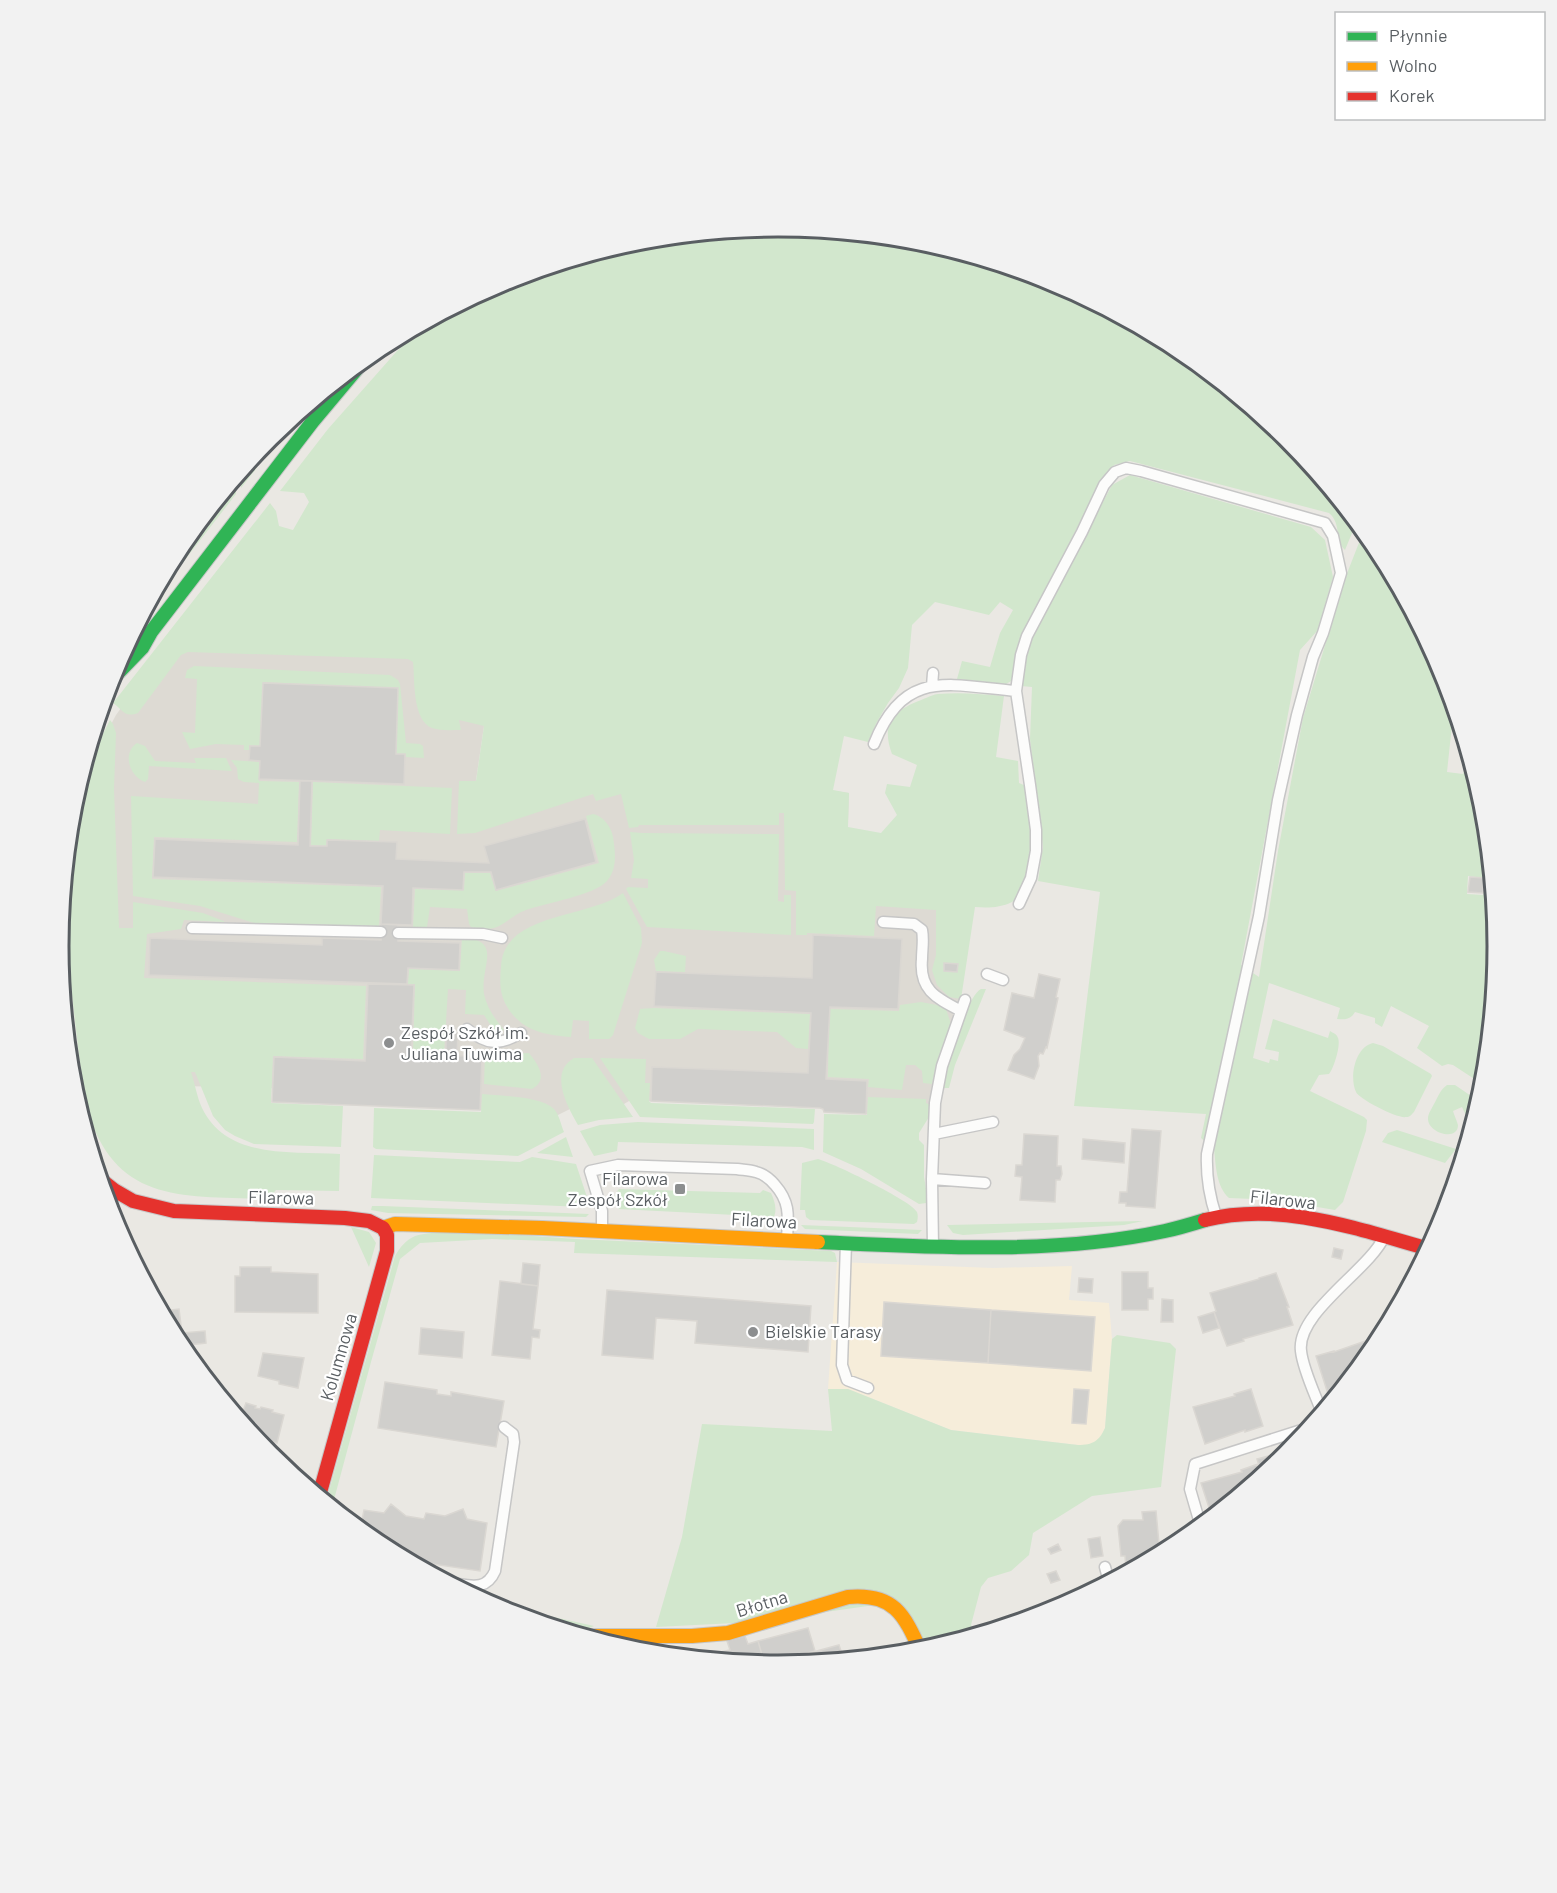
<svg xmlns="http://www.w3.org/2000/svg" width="1557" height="1893" viewBox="0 0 1557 1893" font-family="Barlow,sans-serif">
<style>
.commercial{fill:#f6edda}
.education{fill:#dddad3}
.green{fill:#d2e7cd;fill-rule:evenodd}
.building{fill:#d0cfcc;stroke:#dad7d2;stroke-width:1.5}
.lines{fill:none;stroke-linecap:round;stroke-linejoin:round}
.lane-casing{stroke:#c6c6c6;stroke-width:13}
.fast-casing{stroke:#c7c7c7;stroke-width:16}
.slow-casing{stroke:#c7c7c7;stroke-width:16}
.jam-casing{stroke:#c7c7c7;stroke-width:16}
.lane{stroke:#fcfcfb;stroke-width:10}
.fast{stroke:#30b455;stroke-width:14}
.slow{stroke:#ff9f0a;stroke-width:14}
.jam{stroke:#e5322d;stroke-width:14}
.poi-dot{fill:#8c8e8f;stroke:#fff;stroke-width:2}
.labels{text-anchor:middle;stroke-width:4.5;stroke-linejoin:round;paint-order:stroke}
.poi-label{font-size:18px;fill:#595e62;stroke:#fff;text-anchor:start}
.street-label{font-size:18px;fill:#595e62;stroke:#fff}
.rim{fill:none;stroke:#595e62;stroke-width:3}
</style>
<rect width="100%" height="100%" fill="#eae8e3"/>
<path class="commercial" d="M837,1262l156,6 79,-2 -3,34 40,3 3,36 -7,89 -5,11 -10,6h-12l-127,-15 -103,-41h-20z"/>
<path class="education" d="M176,631l258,17 50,78 -14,95 123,-27 173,-13 83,12 -1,28 -26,2 115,78 24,98 -25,66 -4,19 -3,33 -105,-5 -1,-3 -3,-1 -169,-7h-22l-5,3 -54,5 -12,6 -78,-5 -208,-22 -175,-4v-333l19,-36z"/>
<path class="green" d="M779,227l140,13 135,41 125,67 109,90 69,83 -12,29c-11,-10 -3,-26 -16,-37l-199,-52 -16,4c-45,65 -72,142 -101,215l-7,4 -49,-5 5,-18 28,6 10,-34 13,-23 -13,-8 -11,13 -54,-13 -23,23 -4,43 -9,20 -11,15 -11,19 -9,20 -24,-6 -11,54 16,3 -1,34 33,6 16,-18 -12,-22 2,-9 23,3 7,-22 -25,-11c-10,-27 -2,-41 24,-52 7,-2 14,-7 22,-8 22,-2 44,0 66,2l-8,61 22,4 1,22 7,3c4,35 13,73 -6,105 -3,5 -4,9 -8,11 -12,6 -25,6 -37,5l-14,92 -12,-2 -12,-12 -5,-15 4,-15v-45l-60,-4 -2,30 -67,-3v2h-11v-44l-11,-1 -1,-77h-5v12h-140l-1,2 -9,1 -8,-34 -25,7 -3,-7 -118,39 -18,1 2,-53h17l8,-55 -25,-6 2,10c-10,0 -20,1 -29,-2 -20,-8 -17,-48 -19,-66l-5,-3 -220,-7 -7,3 -43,58c-14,5 -15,-3 -25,-10l157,-200 6,8 3,15 14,4 16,-28 -5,-9 -24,-2 48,-62 69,-78 38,-33 68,-37 135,-41z
M275,432l-19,37 -15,19v-16z
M1130,475l181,52 14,13 8,37 -15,53 -18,20 -59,315 18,12 19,-126 25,-133 43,-142 18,-46 13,17 56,104 -2,14 3,6 12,9 8,26 -7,66 16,2 1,-3 10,1 11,34 13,141 -11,72 1,35 -3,32 -32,-21 -5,-1 -6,2 -25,-18 12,-22 -38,-20 -9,21 -7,-4v-5l-20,-6c-4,7 -9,8 -18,7l3,-11 -71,-25 -16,75 16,5 1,-4 8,2 1,-9 -14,-3 8,-30 55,19 2,-7c3,2 7,3 8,7 3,7 -4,30 -9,36l-10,1 -9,16 54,26 3,3 -1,11 -23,71 -8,8 -59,-10 -47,-2c-13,-12 -13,-32 -15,-49l-13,-11 5,-24 -132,-8 26,-214 -62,-11 5,-34 -13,-108 2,-52 -11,-1 4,-30 6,-19 81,-152zM1468,876l17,2 -2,17 -16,-1z
M236,478v16l-90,116 34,-64z
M194,666l196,9 8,5 2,4 6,59 14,1 3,2 1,12 -18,-1v-3h-10l2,-66 -135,-6 -3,64 -11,-1v5h-5v-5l-28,-1 -26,5 -8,-17 13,1 2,-54 -12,-1 2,-8z
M110,720l3,4 3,9 -2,56 5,139h14v-26l70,11 23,9 -42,-2 -3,9 -34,5 -3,44 222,8 -3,73 -90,-3 -2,47 72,3 -2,41 -87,-3 -19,-8 -10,-6 -12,-14 -18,-44h-4c4,12 6,25 11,36 25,52 90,43 138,46l-1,37 -63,-1 -8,9c-91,-3 -158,5 -184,-102l-18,-152 -2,-53 8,-86 10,-31z
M137,743l8,3 10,15 41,2 -2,-5h32l6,13 -83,-5 -1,13 -3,3c-16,-6 -23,-29 -8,-39z
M231,760l28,2v19l40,1 -2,60 -143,-5 -2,42 229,8 -2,39 -125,-3 -54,-17 -67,-10 -2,-100 127,8 1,-21 -15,-1 -6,-3 -1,-11z
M313,782l139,6 -2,46 -70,-4 -1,11 -52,-2 -1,7 -15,-1z
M593,814c10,2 18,12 20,23 2,14 5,31 -6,44 -12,14 -61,22 -81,29 -12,4 -21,15 -32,18 -8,2 -15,1 -23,-1l-2,-3 -2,-15 -37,-2 -3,20h-14l2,-38 49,1 1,-17h25l6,18 103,-28 -13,-47z
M630,832l12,1 137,1 -1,67 6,1v-7h7v40l-144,-8 -21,-38 2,-2 20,1v-9l-17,-1 3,-18z
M623,893l18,35 1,15 -29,92 -4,4h-20v-18l-16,-1 -2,17c-28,-2 -52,-7 -66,-34 -6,-12 -5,-24 -4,-36 2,-55 87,-48 122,-74z
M60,932l17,166 4,17 -9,-28 -13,-141z
M462,937c42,4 18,28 22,57 3,14 11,25 20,36l-9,2 -11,-17 -19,-1 1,-24 -18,-1 -4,65 -31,-2 2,-68h-7l1,-15 51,2z
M660,951h4l22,5 -1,16 -29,-1 -2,-11z
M981,989h5l-31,76 -6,23h-6c2,-18 24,-93 38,-99z
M921,1002l16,3 9,4 5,15 -15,41 -4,19 -9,-1 -1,-12 -7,-6h-9l-4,25 -34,-3 1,-8 -41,-2 1,-68 70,2 1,-6z
M653,1008l157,6 -2,35 -12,-1 -19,-16 -79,-3 -18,10h-31l-11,-6 -3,-5 5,-19z
M1373,1043l10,3 48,28 1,2 -18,36c-3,3 -4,5 -8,5 -8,2 -47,-18 -50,-25 -7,-15 -1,-45 17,-49z
M529,1053c9,11 20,27 3,36l-48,-5 1,-29z
M574,1058h18l41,59 -34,3 -21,5c-10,-18 -30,-52 -4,-67z
M600,1058l46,1 -1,24h5l-1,18 2,2 164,6 -1,13 -1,2 -173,-7z
M1447,1085h8l25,17 -8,26 -10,-21 -9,4c1,4 4,10 5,14 0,17 -31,8 -30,-7 0,-4 4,-10 6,-14 4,-7 6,-14 13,-19z
M482,1094c19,2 58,2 72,15 5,5 7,16 10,23l-46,24 -142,-7 -3,-2 1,-39 107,4z
M868,1097l58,2v4l4,2 -1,12 -10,16v7l5,5v32l4,23 -2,3 -7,1 -58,-35 -38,-17 1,-38 43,1z
M638,1122l176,7v21l-12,-3 -184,-5 -1,9 -23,5 -14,-25 20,-6z
M1397,1130l59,19 -11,14 -63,-21 6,-9z
M566,1137l7,20 -36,-4z
M374,1155l146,7 12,-5 44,7 11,33 -5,2 1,8 -212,-9z
M818,1159c15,4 94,42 99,53 1,3 1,6 0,10l-3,2 -104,-4 -4,-3 -1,-7h-5l2,-47z
M619,1189l141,4 3,-3 8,3c4,9 6,16 3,24l-155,-8c-6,-6 -6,-14 0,-20z
M372,1206h10l207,8 -3,3 -198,-4 -17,-3z
M1143,1221l-19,4 -161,10 -10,-2 -6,-8z
M801,1225l121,5 -4,4 -113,-5z
M351,1227l18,5 7,11 -7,24z
M491,1233l85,6 255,12 4,2 2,9 -263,-9 1,-11 -83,-3 -72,4 -20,16 -29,103 -39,145 -6,-5 69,-246c5,-9 11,-16 20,-20 18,-6 56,-3 76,-3z
M1117,1335l53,8 6,6 -15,138 -69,9 -59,37 -4,22 -18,16 -23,7 -7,9 -10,38 5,10 -49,15 -31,-48 -141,20 -99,5 26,-90 20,-113 130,7 -4,-42h20l103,41 127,15c15,0 21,-4 27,-17l7,-89z
M518,1609l76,17 -18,8 -60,-18z"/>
<path class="building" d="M263,683l135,5 -2,66h9l-1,30 -145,-5 1,-18 -11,-1 1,-14h10z
M1467,749l7,22 -9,-1z
M300,781h12l-2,65h17v-6l70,2 -1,17 93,4 -5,-17 101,-27 11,43 -100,28 -5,-18h-27l-1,18 -50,-2 -1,37 -31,-1 2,-38 -230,-9 2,-38 143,6z
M1470,877l14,1 -1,15 -15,-1z
M381,924l17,1v16l62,2 -1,27 -51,-2 -1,16 -258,-9 1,-37 172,7v-7l59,2z
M813,935l89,4 -4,70 -68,-2 -4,72 41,2 -1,33 -42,-2 -1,-3 -3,-1 -169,-7 1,-34 156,6 3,-60 -157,-7 2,-34 156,6z
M944,963l14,1 -1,8 -13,-1z
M1039,974l21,5 -4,18 2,1 -11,50 -1,-1 -3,7 -3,-1 -2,3 1,10 -5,13 -26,-9 6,-15 6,-6 5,-11 -21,-8 8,-37 22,5z
M368,984l46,1 -3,69 35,1v-23h12l-1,24 25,-1 -2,55 -208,-8 2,-45 91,4z
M1132,1129l29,2 -6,77 -29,-2v-3h-7l1,-11h7z
M1024,1134l34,2 -1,30h4l1,8 -2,6h-4l-1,22 -35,-2 2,-23 -7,-1 1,-11h6z
M1083,1139l42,4 -1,20 -42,-4z
M1334,1248l9,2 -2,9 -9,-2z
M523,1263l17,2 -2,21 -17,-2z
M240,1267h31v5l47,2v39l-83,-1v-36h5z
M1122,1272h26v16h5v11h-5v11h-26z
M1276,1273l13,34h-2l6,18 -50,14 1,2 -17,5 -13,-34 2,-1 -6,-18 49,-14v-1z
M1079,1278l14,1 -1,14 -14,-1z
M500,1281l38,5 -5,43 7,1 -1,8 -7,-1 -2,22 -38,-4z
M607,1290l204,16 -3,46 -113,-9 2,-22 -41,-3 -3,41 -51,-4z
M1162,1299l11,1v22h-12z
M884,1302l107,8 -3,53 -107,-7z
M179,1309l3,24 23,-2 1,12 -26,3 -19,-35z
M991,1310l104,7 -4,54 -103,-8z
M1214,1312l5,16 -16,5 -5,-16z
M421,1328l43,4 -2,26 -43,-4z
M1374,1338l3,9 -35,42 -14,5 -12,-38 18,-5v1z
M263,1353l41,5 -6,30 -19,-4v-3l-21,-5z
M385,1382l52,8v4l14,2v-4l53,9 -8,46 -118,-19z
M1074,1389l15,1 -3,34 -14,-1z
M1251,1389l12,37 -18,6v-2l-40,14 -12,-37 42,-11 -1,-2z
M246,1403l10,3 -1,2 5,1 1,-2 12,3 -1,2 12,3 -7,28 -23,-6 -14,-18z
M1292,1450l-5,6 -25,20 -5,-17z
M1258,1464l4,12 -50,41 -11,-34 41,-11 -1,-2z
M391,1504l15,12 18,3 2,-6 19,3 18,-7 4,10 20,4 -7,48 -61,-9 -1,4 -40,-21 -18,-15 4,-20 20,3z
M1156,1511l4,44 -23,13 -11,1 -1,-13h-4l-3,-30 5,-6h20l-1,-8z
M1100,1537l3,19 -12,2 -3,-19z
M1058,1544l3,6 -10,4 -3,-5z
M1056,1571l4,9 -9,3 -4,-9z
M808,1628l7,23 -50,14 -7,-24z
M745,1636l3,8 10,-3 7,24 -42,-4 -3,-9 10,-2 -3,-9z
M839,1645l5,15 -66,6 -13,-1z
M870,1649l2,8 -28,3 -1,-3z"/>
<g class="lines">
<defs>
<path id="lane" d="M932,686l1,-13
M874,744c30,-76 75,-59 142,-53
M1019,904l12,-26 5,-27v-21l-6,-45 -14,-94 5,-36 6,-19 55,-104 22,-47 11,-13 11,-4 15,3 184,52 8,13 8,37 -18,60 -10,24 -16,58 -19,85 -19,116 -52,238c-1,23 2,41 9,62
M883,922l31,2 8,6c2,10 0,19 0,29 -3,31 14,39 39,52
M192,928l189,4
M398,933l85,1 19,4
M987,974l16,6
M467,1029c20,16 32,17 54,4
M934,1134l59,-12
M932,1179l53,4
M602,1228v-17l-12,-40 28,-6 119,4c6,1 13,1 19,3 8,2 14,7 19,13 16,18 13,33 12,54
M846,1243l-4,122 5,15 21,8
M933,1247l-1,-68 3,-76 7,-37 23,-66
M1322,1413c-6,-17 -19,-43 -21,-62 -5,-38 68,-81 83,-114
M1201,1527l-11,-38 5,-25 116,-37
M1105,1567l4,15
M450,1583c19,2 36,9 45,-12l19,-129 -1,-8 -9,-7"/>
<path id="fast" d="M116,675l26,-27 9,-16 162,-211 52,-62
M818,1242c113,5 236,13 347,-11 14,-3 27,-7 40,-11"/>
<path id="slow" d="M383,1228l12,-4 147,4 276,14
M582,1636h110l36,-3 120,-36c46,-4 56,17 73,55"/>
<path id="jam" d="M100,1179l14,11 19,11 41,10 171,7 24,3 14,7
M1205,1220c75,-19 152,9 224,29
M319,1496l68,-245v-16l-4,-7"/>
</defs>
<use href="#lane" class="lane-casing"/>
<use href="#fast" class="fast-casing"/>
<use href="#slow" class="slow-casing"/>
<use href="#jam" class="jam-casing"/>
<use href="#lane" class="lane"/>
<use href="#fast" class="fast"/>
<use href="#slow" class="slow"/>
<use href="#jam" class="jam"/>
</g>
<g class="poi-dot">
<circle cx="389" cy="1043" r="6"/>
<rect x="674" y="1183" width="12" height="12" rx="3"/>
<circle cx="753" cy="1332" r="6"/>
</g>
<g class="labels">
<g class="poi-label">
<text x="401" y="1039">Zespół Szkół im.<tspan x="401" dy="21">Juliana Tuwima</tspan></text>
<text x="668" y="1185" text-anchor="end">Filarowa<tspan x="668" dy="21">Zespół Szkół</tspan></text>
<text x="765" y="1338">Bielskie Tarasy</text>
</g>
<g class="street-label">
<text transform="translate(281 1198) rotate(1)" y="6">Filarowa</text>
<text transform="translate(1283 1200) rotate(6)" y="6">Filarowa</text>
<text transform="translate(764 1221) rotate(3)" y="6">Filarowa</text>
<text transform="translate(339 1357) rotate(-74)" y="6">Kolumnowa</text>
<text transform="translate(762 1604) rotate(-17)" y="6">Błotna</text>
</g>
</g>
<path d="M0 0H1557V1893H0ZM69 946a709 709 0 1 1 1418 0a709 709 0 1 1-1418 0Z" fill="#f2f2f2" fill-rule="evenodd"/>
<path class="rim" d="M69 946a709 709 0 1 1 1418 0a709 709 0 1 1-1418 0Z"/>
<rect x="1335" y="12" width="210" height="108" fill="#ffffff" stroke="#bdbfc0" stroke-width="1.5"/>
<rect x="1347" y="32" width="30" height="9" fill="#30b455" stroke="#bdbfc0" stroke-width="1.5"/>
<text x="1389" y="42" font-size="18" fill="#595e62">Płynnie</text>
<rect x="1347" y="62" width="30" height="9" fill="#ff9f0a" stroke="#bdbfc0" stroke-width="1.5"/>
<text x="1389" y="72" font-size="18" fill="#595e62">Wolno</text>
<rect x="1347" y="92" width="30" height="9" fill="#e5322d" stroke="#bdbfc0" stroke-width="1.5"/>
<text x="1389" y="102" font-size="18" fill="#595e62">Korek</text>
</svg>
